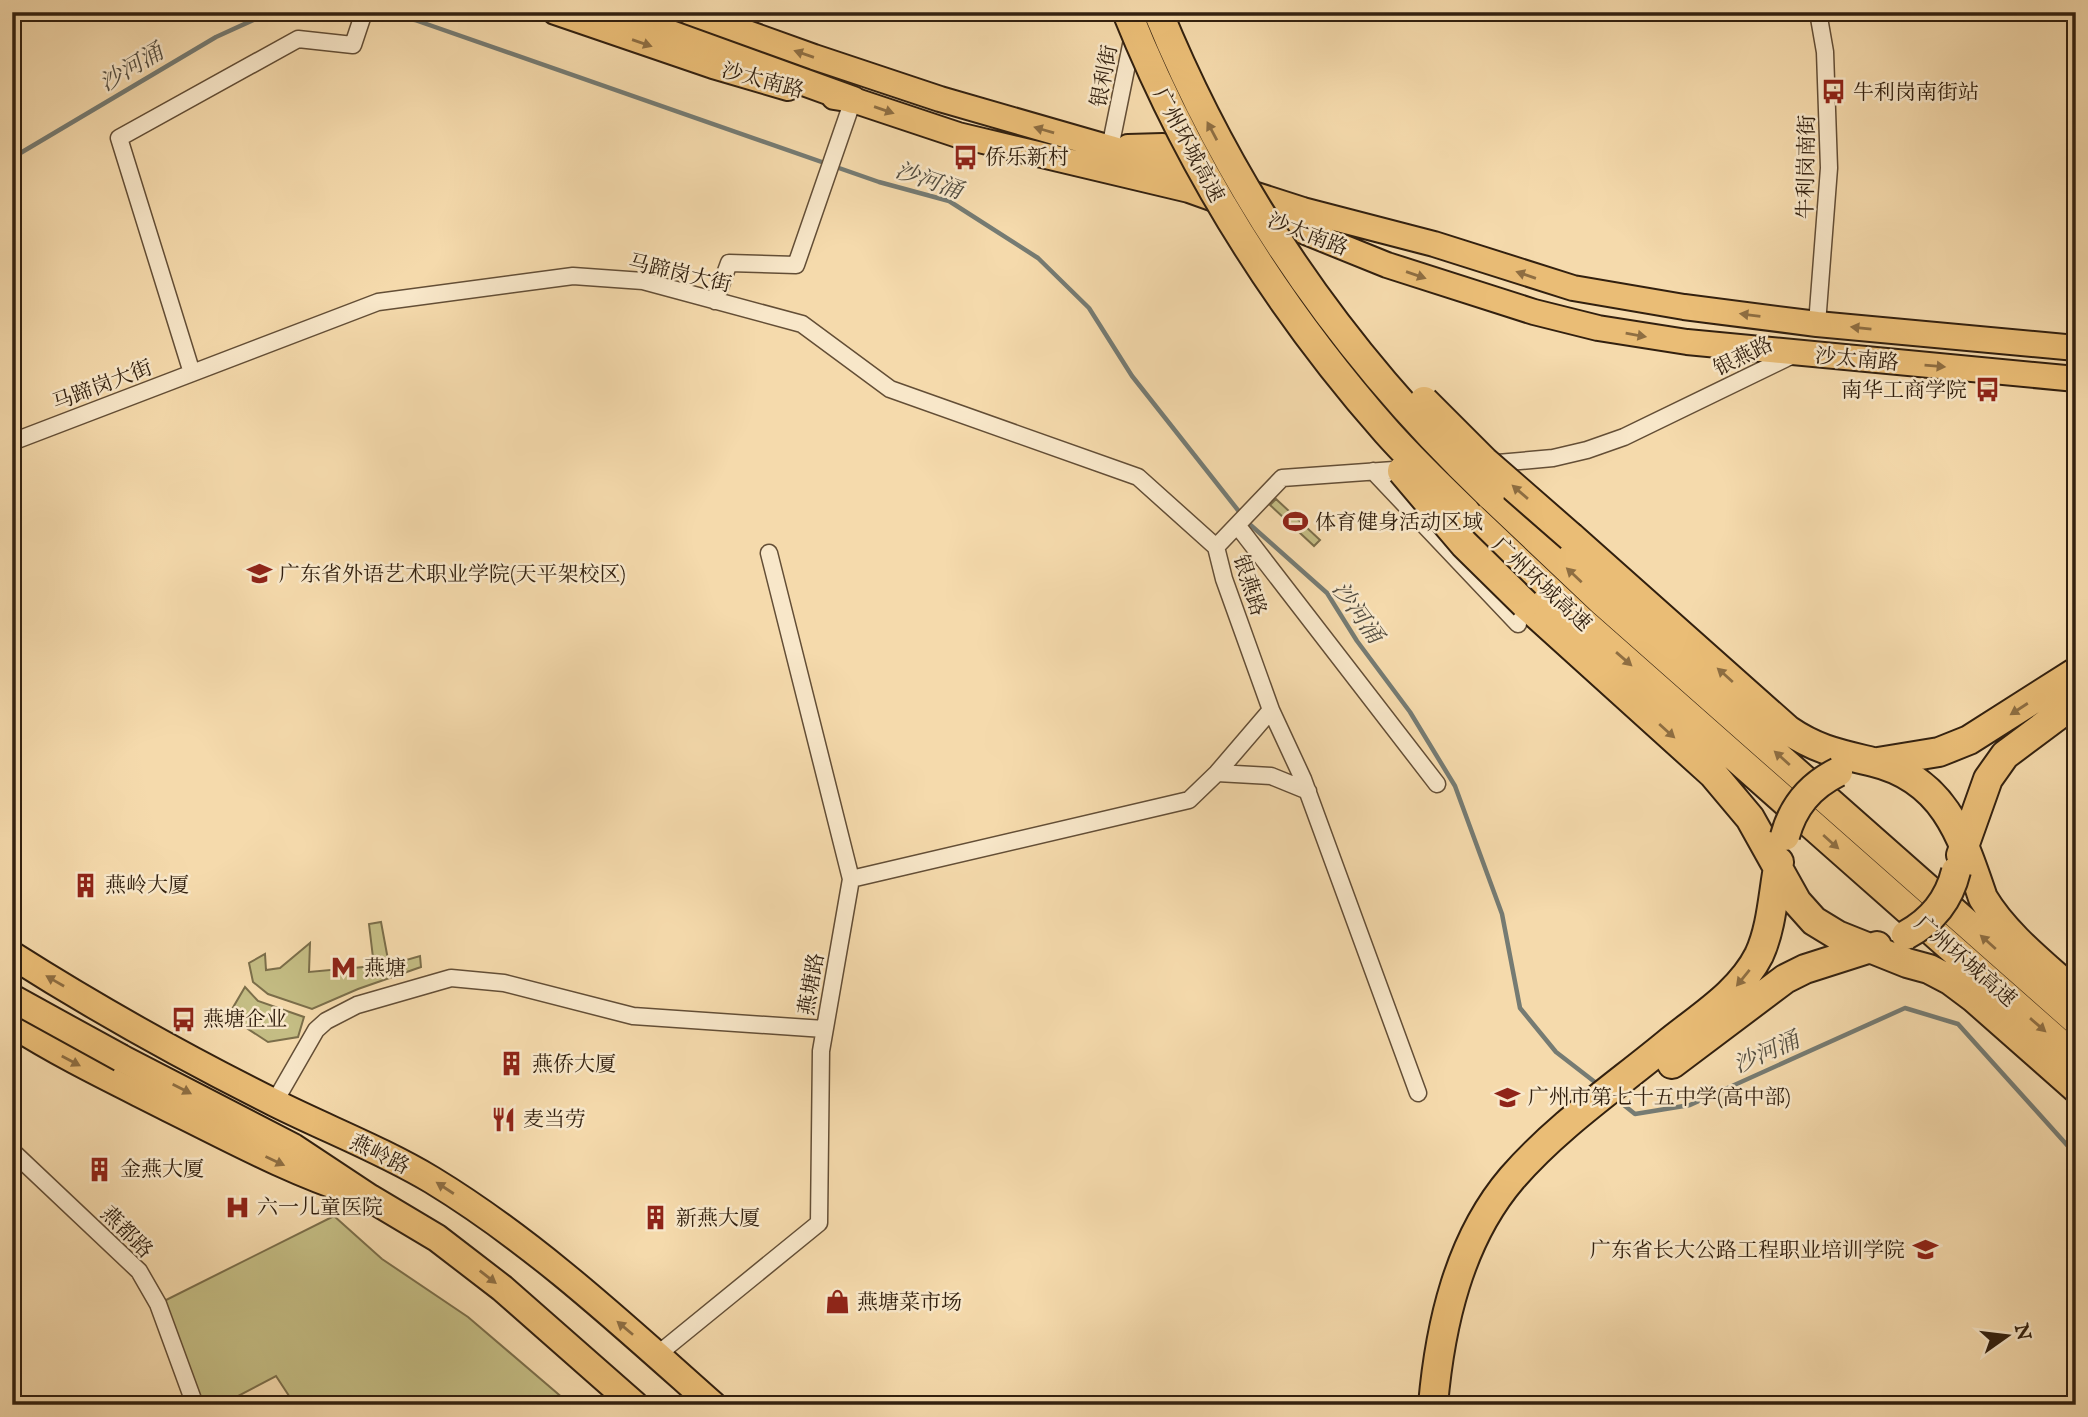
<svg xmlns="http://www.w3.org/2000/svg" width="2088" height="1417" viewBox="0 0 2088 1417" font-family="'IM FELL English','Noto Serif SC',serif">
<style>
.green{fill:#c4bd84;stroke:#7b6e4a;stroke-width:2}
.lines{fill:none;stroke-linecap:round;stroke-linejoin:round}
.stream{stroke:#757b73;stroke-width:4.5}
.minor-casing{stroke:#634e36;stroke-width:19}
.primary-casing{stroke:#32200f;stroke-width:28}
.trunk-casing{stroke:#32200f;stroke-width:30}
.motorway-casing{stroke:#32200f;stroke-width:32}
.minor{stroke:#f8e7c9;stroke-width:16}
.primary{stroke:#eabd76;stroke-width:24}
.trunk{stroke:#eabd76;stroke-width:26}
.motorway{stroke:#eabd76;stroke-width:28}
.trunk-bridge-casing{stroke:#32200f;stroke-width:30;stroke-linecap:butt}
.motorway-bridge-casing{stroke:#32200f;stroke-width:32;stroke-linecap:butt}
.trunk-bridge{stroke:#eabd76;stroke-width:26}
.motorway-bridge{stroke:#eabd76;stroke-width:28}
.oneway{fill:#8e6e42}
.labels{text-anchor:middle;stroke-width:5;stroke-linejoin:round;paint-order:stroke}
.street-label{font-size:21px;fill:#32200f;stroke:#f8e7c9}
.poi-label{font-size:21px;fill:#32200f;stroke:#f8e7c9;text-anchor:start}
.water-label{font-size:23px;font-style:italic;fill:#544e41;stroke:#f8e7c9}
</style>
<rect width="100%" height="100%" fill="#f5daac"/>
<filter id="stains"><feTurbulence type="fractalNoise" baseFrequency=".00286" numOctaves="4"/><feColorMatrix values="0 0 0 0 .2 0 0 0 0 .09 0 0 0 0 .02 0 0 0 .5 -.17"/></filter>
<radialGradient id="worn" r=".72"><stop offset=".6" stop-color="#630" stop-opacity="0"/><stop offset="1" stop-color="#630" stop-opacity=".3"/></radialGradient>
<path class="green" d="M1276,499l44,41 -6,6 -44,-41z
M381,922l8,43 31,-9 1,11 -63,22 -46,20 -44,-15 -15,-12 -4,-19 16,-9 1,16 14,-2 30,-25 -1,29 65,-6 -5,-42z
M245,987l13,14 46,16 -6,20 -30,5 -40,-26z
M334,1216l48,43 86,58 103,88h-276l-19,-29 -55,29h-19l-44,-101z"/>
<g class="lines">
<path class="stream" d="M369,12l46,8 464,162 70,19 89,57 51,50 43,68 109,138
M12,158l204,-121 55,-25
M1246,521l81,72 30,48 53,71 45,74 47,128 18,94 36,44 44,34
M1615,1098l20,16 55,-9 215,-97 53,16 118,131"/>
<defs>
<path id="minor" d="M1110,148l23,-113
M715,301l14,-38 67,2 57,-165
M1817,324l12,-156 -4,-116 -7,-40
M192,373l-73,-235 179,-99 55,6 11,-33
M12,442l366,-140 195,-26 70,5 159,43 88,65 248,88 78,70
M1486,464l67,-6 34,-8 37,-13 171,-83
M1373,471l145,153
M1237,525l200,259
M1271,710l32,69 115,314
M1217,773l54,3 37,15
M851,879l338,-79 28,-27 54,-63 -47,-131 -8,-32 66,-69 126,-9
M274,1103l42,-73 10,-9 31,-16 94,-27 53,5 129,33 191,13
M12,1151l127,120 19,33 37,101
M657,1355l162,-132 2,-172 30,-172 -82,-326"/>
<path id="primary" d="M555,12l158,54 75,22
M689,12l125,45 126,42 170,49 193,62 131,34 139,44 111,19 133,17 259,24
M834,97l19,3 105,35 231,55 109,39 89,36 147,47 64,16 89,14 389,37
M1128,147l35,-1 42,13
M12,1025c50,32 103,57 156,84 61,30 121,63 186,84"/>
<path id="trunk" d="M610,12l243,88
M12,955c85,54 173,103 263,148 52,26 107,47 157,77 102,62 192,146 281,225
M121,1058l172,89 77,51 67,40 65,50 133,117"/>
<path id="motorway" d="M1490,495l113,107 473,418
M1466,512l113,107 497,439
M1571,537l217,193c29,20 52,24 85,32 71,17 89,74 110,136 22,37 61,67 93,96
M1525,604l188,170 37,44 47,84 17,19 23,14 70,28 22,6 21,11 24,18 102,90
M1878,762l61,-10 30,-12 107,-68
M1961,855l27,-76 17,-24 71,-53
M1672,1064l113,-85 20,-10 72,-23
M1433,1405c7,-80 26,-165 79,-227 45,-52 104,-92 156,-135 32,-26 72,-50 91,-88 13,-28 14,-62 20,-93"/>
</defs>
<use href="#minor" class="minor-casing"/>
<use href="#primary" class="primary-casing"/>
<use href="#trunk" class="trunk-casing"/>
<use href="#motorway" class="motorway-casing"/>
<use href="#minor" class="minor"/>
<use href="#primary" class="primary"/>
<use href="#trunk" class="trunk"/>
<use href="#motorway" class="motorway"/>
<defs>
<path id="trunk-bridge" d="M12,998l109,60"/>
<path id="motorway-bridge" d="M1127,12c62,154 150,295 260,420 25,28 52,54 79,80
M1158,12c76,186 187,345 332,483
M1424,401l60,60 87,76
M1402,471l62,73 61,60
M1785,836c8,-30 25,-50 53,-64
M1906,935c26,-14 43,-35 50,-64"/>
</defs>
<use href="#trunk-bridge" class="trunk-bridge-casing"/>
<use href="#motorway-bridge" class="motorway-bridge-casing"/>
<use href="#trunk-bridge" class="trunk-bridge"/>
<use href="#motorway-bridge" class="motorway-bridge"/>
</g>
<defs><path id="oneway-solid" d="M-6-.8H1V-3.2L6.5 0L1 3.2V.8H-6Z" transform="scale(1.75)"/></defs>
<g class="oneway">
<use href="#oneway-solid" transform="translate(642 43) rotate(19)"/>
<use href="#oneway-solid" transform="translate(804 54) rotate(-161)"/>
<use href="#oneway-solid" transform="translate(884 110) rotate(19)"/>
<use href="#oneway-solid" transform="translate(1044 130) rotate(-164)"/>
<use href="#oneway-solid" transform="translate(1212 131) rotate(-118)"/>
<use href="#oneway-solid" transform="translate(1416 275) rotate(19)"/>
<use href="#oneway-solid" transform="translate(1526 275) rotate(-161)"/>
<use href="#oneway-solid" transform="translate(1750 315) rotate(-173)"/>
<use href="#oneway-solid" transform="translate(1861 328) rotate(-174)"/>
<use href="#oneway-solid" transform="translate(1636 335) rotate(10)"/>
<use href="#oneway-solid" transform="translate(1935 366) rotate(5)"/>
<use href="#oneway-solid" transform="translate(1520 492) rotate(-139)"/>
<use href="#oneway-solid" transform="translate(1574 575) rotate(-137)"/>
<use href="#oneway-solid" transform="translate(1624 659) rotate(41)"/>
<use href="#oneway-solid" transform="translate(1725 675) rotate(-138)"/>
<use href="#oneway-solid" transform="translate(2019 709) rotate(147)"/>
<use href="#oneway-solid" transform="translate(1667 731) rotate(42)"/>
<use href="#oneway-solid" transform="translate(1782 758) rotate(-138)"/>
<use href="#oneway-solid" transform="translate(1831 842) rotate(42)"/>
<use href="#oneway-solid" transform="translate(1988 942) rotate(-138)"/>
<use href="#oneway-solid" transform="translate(1743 978) rotate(129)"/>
<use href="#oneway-solid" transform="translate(55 981) rotate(-150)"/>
<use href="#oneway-solid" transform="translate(2038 1025) rotate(41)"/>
<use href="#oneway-solid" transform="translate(71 1061) rotate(28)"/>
<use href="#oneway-solid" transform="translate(182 1089) rotate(27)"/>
<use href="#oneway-solid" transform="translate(275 1161) rotate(25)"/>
<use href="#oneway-solid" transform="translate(445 1188) rotate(-147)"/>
<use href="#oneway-solid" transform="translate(488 1277) rotate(38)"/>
<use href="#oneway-solid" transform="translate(625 1328) rotate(-140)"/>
</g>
<defs>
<symbol id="bus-bare" viewBox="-9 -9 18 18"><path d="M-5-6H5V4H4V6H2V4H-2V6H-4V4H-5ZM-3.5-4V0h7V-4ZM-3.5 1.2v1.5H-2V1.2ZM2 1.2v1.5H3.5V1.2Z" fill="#8f2418" stroke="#f8e7c9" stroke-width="2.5" paint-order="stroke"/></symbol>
<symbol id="stadium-bare" viewBox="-9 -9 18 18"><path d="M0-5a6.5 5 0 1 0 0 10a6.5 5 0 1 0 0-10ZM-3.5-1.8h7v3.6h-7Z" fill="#8f2418" stroke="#f8e7c9" stroke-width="2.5" paint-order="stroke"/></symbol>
<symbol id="school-bare" viewBox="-9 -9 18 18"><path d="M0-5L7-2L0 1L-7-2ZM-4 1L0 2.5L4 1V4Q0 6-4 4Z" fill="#8f2418" stroke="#f8e7c9" stroke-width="2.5" paint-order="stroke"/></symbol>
<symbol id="building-bare" viewBox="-9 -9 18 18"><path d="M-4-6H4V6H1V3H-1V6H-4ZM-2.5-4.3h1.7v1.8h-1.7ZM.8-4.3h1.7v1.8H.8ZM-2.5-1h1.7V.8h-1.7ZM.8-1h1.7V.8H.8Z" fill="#8f2418" stroke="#f8e7c9" stroke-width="2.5" paint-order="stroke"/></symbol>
<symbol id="metro-bare" viewBox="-9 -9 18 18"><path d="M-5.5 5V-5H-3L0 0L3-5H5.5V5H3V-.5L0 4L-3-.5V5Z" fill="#8f2418" stroke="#f8e7c9" stroke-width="2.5" paint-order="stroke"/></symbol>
<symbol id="university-bare" viewBox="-9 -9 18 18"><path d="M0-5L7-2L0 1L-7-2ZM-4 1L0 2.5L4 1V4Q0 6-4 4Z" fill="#8f2418" stroke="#f8e7c9" stroke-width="2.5" paint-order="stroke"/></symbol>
<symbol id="restaurant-bare" viewBox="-9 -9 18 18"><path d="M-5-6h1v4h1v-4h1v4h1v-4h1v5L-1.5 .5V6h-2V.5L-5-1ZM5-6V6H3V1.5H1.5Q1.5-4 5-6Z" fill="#8f2418" stroke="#f8e7c9" stroke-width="2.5" paint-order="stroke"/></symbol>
<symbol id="hospital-bare" viewBox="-9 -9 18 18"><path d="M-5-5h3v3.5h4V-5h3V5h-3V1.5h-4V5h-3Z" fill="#8f2418" stroke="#f8e7c9" stroke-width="2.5" paint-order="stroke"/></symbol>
<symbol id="shop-bare" viewBox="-9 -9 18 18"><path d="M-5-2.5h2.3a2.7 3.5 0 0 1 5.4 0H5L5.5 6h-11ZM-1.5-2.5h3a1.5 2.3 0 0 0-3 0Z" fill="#8f2418" stroke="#f8e7c9" stroke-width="2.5" paint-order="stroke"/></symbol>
</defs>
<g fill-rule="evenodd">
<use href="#bus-bare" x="1816" y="74" width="35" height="35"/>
<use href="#bus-bare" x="948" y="140" width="35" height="35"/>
<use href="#bus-bare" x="1970" y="372" width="35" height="35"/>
<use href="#stadium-bare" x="1278" y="504" width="35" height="35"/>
<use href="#school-bare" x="242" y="556" width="35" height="35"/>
<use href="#building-bare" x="68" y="868" width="35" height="35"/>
<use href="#metro-bare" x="326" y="950" width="35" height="35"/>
<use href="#bus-bare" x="166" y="1002" width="35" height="35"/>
<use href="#building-bare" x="494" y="1046" width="35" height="35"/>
<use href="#university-bare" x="1490" y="1080" width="35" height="35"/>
<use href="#restaurant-bare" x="486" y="1102" width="35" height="35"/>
<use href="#building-bare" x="82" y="1152" width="35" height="35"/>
<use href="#hospital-bare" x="220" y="1190" width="35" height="35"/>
<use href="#building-bare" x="638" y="1200" width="35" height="35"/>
<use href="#university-bare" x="1908" y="1232" width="35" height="35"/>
<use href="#shop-bare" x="820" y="1284" width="35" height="35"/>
</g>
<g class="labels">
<g class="street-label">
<text transform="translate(1104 76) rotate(-79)" y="7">银利街</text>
<text transform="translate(763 80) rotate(15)" y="7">沙太南路</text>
<text transform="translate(1189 145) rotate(62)" y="7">广州环城高速</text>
<text transform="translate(1806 167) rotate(-89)" y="7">牛利岗南街</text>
<text transform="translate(1308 234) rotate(21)" y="7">沙太南路</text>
<text transform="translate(680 273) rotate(13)" y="7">马蹄岗大街</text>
<text transform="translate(1743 356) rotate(-26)" y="7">银燕路</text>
<text transform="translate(1857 359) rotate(5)" y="7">沙太南路</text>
<text transform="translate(102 385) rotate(-21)" y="7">马蹄岗大街</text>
<text transform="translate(1542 584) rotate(43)" y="7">广州环城高速</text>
<text transform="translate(1250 585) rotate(72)" y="7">银燕路</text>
<text transform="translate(1966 961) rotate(41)" y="7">广州环城高速</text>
<text transform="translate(811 984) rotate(-80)" y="7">燕塘路</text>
<text transform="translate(380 1154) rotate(26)" y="7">燕岭路</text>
<text transform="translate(127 1232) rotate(45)" y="7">燕都路</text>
</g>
<g class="poi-label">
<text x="1853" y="99">牛利岗南街站</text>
<text x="985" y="164">侨乐新村</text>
<text x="1967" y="397" text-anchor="end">南华工商学院</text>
<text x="1315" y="529">体育健身活动区域</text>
<text x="279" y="581">广东省外语艺术职业学院(天平架校区)</text>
<text x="105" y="892">燕岭大厦</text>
<text x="364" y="975">燕塘</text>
<text x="203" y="1026">燕塘企业</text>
<text x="532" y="1071">燕侨大厦</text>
<text x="1528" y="1104">广州市第七十五中学(高中部)</text>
<text x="523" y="1126">麦当劳</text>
<text x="120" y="1176">金燕大厦</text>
<text x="257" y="1214">六一儿童医院</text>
<text x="676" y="1225">新燕大厦</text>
<text x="1905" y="1257" text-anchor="end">广东省长大公路工程职业培训学院</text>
<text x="857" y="1309">燕塘菜市场</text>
</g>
<g class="water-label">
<text transform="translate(131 67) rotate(-31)" y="8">沙河涌</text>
<text transform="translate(929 180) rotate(19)" y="8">沙河涌</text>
<text transform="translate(1358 612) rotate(54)" y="8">沙河涌</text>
<text transform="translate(1766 1052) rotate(-24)" y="8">沙河涌</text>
</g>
</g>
<rect width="2088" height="1417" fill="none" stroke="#f5daac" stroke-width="42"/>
<rect x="14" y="14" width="2060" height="1389" fill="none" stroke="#32200f" stroke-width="3.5"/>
<rect x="21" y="21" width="2046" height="1375" fill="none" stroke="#32200f" stroke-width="2"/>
<g transform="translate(2007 1336) rotate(76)" stroke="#f8e7c9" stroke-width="5" paint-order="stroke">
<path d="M0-5L12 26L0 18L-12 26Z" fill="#32200f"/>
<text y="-10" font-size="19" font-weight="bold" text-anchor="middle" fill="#32200f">N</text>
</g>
<rect width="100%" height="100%" filter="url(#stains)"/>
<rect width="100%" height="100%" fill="url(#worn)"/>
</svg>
